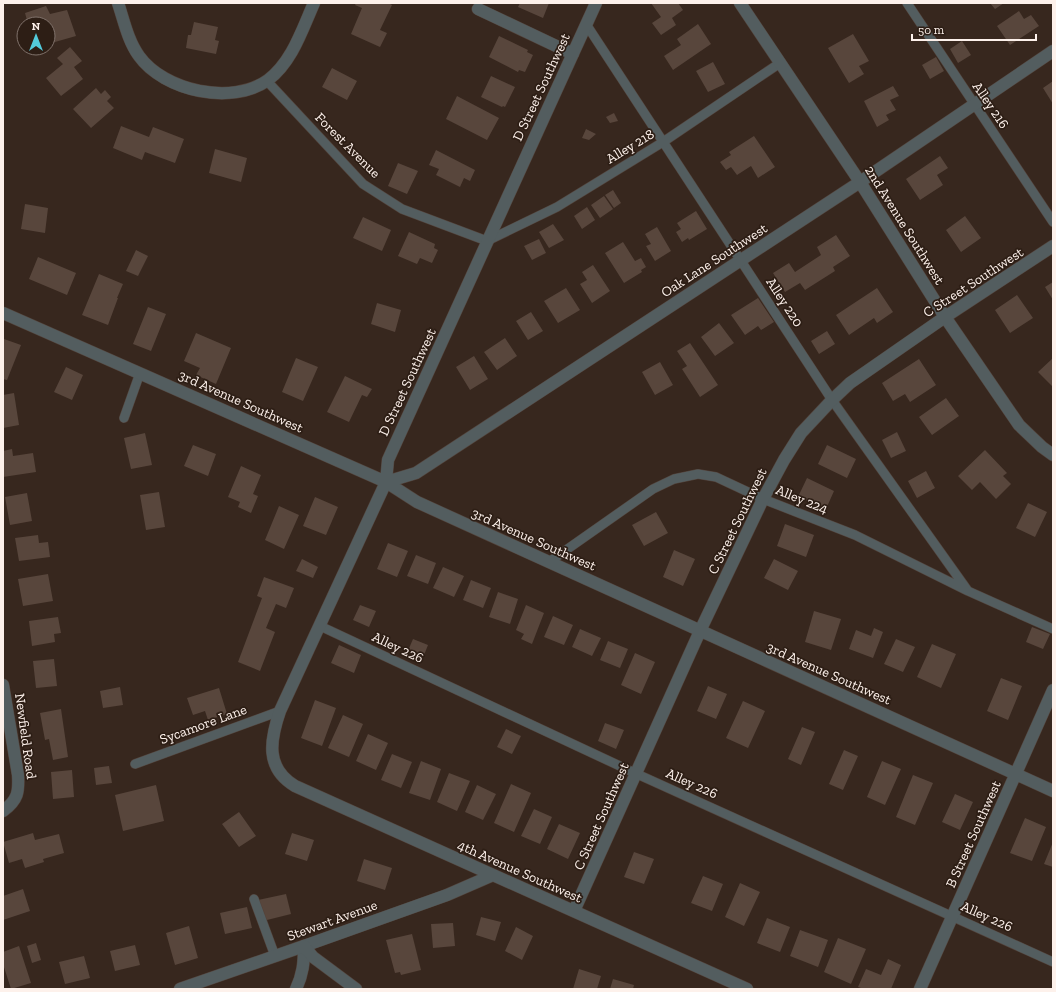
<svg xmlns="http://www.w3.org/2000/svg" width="1056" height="992" viewBox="0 0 1056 992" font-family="'Zilla Slab',serif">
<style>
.building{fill:#58463c}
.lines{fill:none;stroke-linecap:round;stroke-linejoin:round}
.service-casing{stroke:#53433b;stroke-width:10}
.minor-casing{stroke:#53433b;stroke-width:13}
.tertiary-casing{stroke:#53433b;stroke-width:13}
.service{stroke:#535d5f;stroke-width:9}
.minor{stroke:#535d5f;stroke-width:12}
.tertiary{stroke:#535d5f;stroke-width:12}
.labels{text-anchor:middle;stroke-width:3.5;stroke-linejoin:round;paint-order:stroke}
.street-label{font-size:14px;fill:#fdf1eb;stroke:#2d1e15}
</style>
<rect width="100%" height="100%" fill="#37271e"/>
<path class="building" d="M356,3h32l4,2 -12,25 7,3 -7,14 -29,-13 11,-26 -7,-3z
M520,3h29l-6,15 -25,-11z
M651,3h27l5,7 -11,8 4,7 -15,10 -9,-12 9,-6z
M990,3h14l-9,6z
M46,6l4,8 17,-4 9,26 -28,8v-20h-20l-3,-11z
M1019,11l5,8 7,-4 8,11 -29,19 -13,-19z
M194,22l24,5 -3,13 4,1 -3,13 -30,-6 2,-13h3z
M698,24l13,20 -38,26 -9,-14 17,-11 -4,-6z
M853,34l16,27 -10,5 5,8 -15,9 -21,-35z
M499,36l29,14 -1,2 6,3 -8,17 -6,-2 -1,2 -29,-15z
M962,41l9,14 -13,8 -8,-14z
M70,47l12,14 -8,6 9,12 -22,17 -15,-18 17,-14 -6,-6z
M936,57l8,14 -14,8 -8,-14z
M713,62l12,22 -17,8 -12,-21z
M332,68l25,13 -10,19 -25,-13z
M491,76l24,11 -10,20 -2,-1 -1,1 -21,-10z
M1053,81v23l-10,-16z
M893,86l6,10 -9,4 6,10 -10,5 3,5 -12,7 -13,-26z
M96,88l5,6 4,-4 6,7 -4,4 7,7 -23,20 -18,-19z
M457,96l42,22 -12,22 -41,-21z
M614,113l4,8 -8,2 -4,-6z
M121,126l28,11 4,-10 31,12 -9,24 -30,-11 -3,8 -29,-12z
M586,129l10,5 -7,6 -7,-2z
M754,136l21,31 -17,11 -7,-12 -14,9 -6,-8 -5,3 -6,-8 11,-7 -2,-3z
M215,149l32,9 -6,24 -32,-9z
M436,150l39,20 -5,11 -6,-3 -4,9 -24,-12 3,-6 -10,-4z
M940,156l8,12 -11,7 6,10 -23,15 -14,-21z
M398,163l20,8 -11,23 -19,-8z
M613,190l8,13 -7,5 -9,-13z
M604,196l9,13 -13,9 -9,-13z
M25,204l23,4 -3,25 -24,-4z
M587,207l8,13 -13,9 -8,-13z
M696,211l11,18 -18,11 -1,-2 -6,4 -6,-10 5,-3 -4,-6z
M965,216l16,22 -20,14 -15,-22z
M363,217l28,13 -9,21 -29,-13z
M553,224l11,16 -15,8 -10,-16z
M657,227l14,24 -16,10 -9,-15 5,-2 -6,-10z
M409,232l26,12 -1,4 4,2 -6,13 -12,-5 -3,6 -19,-8z
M836,235l14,21 -17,11 2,4 -30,19 -5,-7 -15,9 -12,-19 16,-10 6,9 26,-17 -4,-8z
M539,239l7,14 -14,7 -8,-14z
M623,242l12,19 6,-3 5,9 -5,3 1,2 -18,11 -19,-30z
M136,250l12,6 -10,20 -12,-5z
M38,257l38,16 -9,22 -38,-16z
M593,265l17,26 -18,12 -12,-19 7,-4 -5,-8z
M99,274l24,10 -6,14h1l-10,27 -26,-10z
M1053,282v18l-8,-13z
M566,288l14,22 -22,13 -14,-22z
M877,288l16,24 -16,11 -3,-5 -25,17 -13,-20z
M1017,295l16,23 -23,15 -15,-23z
M758,298l16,24 -13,8 -3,-4 -13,9 -14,-20z
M377,303l24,7 -6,22 -24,-8z
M148,307l18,7 -15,37 -18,-7z
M531,312l12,19 -15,9 -12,-19z
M719,323l15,20 -19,13 -14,-19z
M827,331l8,13 -16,10 -8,-13z
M196,333l35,15 -15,36 -20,-9 4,-7 -16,-7z
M505,338l12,18 -20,14 -13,-18z
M4,339l17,6 -14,35 -4,-1v-37z
M690,343l28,42 -18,12 -18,-28 5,-3 -10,-15z
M474,356l14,23 -18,11 -14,-23z
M296,358l22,9 -15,34 -21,-9z
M1053,358v29l-15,-15z
M919,359l17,26 -26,17 -5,-8 -12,7 -11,-18z
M660,362l13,23 -18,10 -13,-23z
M66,367l17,8 -11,25 -18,-8z
M345,376l27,13 -5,8 -5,-2 -13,27 -22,-10z
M14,393l5,32 -16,3v-33z
M946,398l13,18 -27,19 -13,-18z
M897,432l9,19 -15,7 -9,-18z
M145,433l7,32 -21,4 -7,-31z
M193,445l23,9 -8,22 -24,-10z
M827,445l29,14 -9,19 -29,-14z
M12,449l1,7 20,-3 3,19 -33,5v-26z
M985,450l22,23 -4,3 8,8 -15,15 -16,-17 -8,8 -14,-14z
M241,466l20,9 -8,19 5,2 -7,17 -13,-6 2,-5 -12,-5z
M926,471l9,17 -18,10 -9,-17z
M807,478l27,13 -8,18 -28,-12z
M159,492l6,35 -19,3 -6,-35z
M27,493l5,28 -22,4 -5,-28z
M315,497l23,10 -12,28 -23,-9z
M1028,503l19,9 -12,25 -19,-9z
M279,506l20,9 -15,34 -19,-9z
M656,512l12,21 -24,13 -12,-21z
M785,524l29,11 -8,22 -29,-11z
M38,535l1,8 9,-1 2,15 -31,4 -4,-23z
M388,543l20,8 -11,26 -20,-8z
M674,550l21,9 -12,27 -20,-9z
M416,555l20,8 -8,21 -21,-8z
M302,559l16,8 -5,11 -17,-7z
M774,559l24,12 -10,19 -24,-12z
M443,567l21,9 -10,21 -21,-9z
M48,574l5,27 -30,5 -5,-27z
M264,577l30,11 -8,20 -10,-4 -10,24 9,4 -15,39 -22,-9 24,-64 -5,-2z
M471,580l20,8 -8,20 -20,-8z
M498,592l20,7 -8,25 -21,-7z
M360,605l16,6 -7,16 -16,-7z
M526,605l18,8 -12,31 -11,-5 3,-5 -8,-4z
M814,611l27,8 -10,31 -26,-8z
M553,616l20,9 -9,20 -20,-8z
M58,617l3,16 -7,1 1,8 -23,4 -3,-25z
M1032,627l18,7 -7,15 -17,-7z
M874,628l9,4 -10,26 -24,-9 7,-19 15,6z
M580,629l21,9 -9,18 -20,-9z
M413,639l15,6 -6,15 -15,-7z
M896,639l19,8 -12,25 -19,-8z
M608,641l20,8 -8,19 -20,-8z
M932,644l24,10 -15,34 -24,-11z
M339,645l22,10 -7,18 -23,-10z
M635,653l20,9 -14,32 -20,-9z
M54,659l3,27 -21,2 -3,-27z
M1001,678l21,8 -14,34 -21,-9z
M708,686l19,8 -11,25 -19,-8z
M120,687l3,18 -20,3 -3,-17z
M219,688l8,26 -19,6 -3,-9 -12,4 -6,-17z
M315,700l21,8 -14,38 -21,-8z
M743,701l22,10 -17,37 -22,-10z
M61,709l7,48 -15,3 -4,-21 -4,1 -5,-27z
M343,715l20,9 -14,33 -21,-9z
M605,723l19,7 -8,19 -18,-8z
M802,727l13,5 -14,33 -13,-6z
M506,729l15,7 -9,18 -15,-7z
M368,734l20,9 -12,27 -20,-9z
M844,750l14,6 -15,34 -14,-6z
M392,754l20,8 -11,26 -20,-8z
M421,761l20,8 -11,31 -21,-7z
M882,761l19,8 -16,36 -18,-8z
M109,766l3,17 -16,2 -2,-17z
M72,770l2,27 -21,2 -2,-27z
M449,773l21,8 -13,30 -20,-9z
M913,775l20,8 -18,42 -19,-8z
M511,784l20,9 -17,39 -20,-9z
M156,785l8,36 -41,10 -8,-36z
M477,785l19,9 -13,26 -18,-8z
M955,794l18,8 -13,28 -18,-8z
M534,809l18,8 -12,27 -19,-8z
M239,812l17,24 -17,11 -17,-23z
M1025,818l21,9 -14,34 -22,-8z
M559,824l21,9 -12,26 -21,-10z
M33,833l2,7 24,-6 5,19 -21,6 1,3 -19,6 -3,-9 -13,4 -6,-21z
M292,833l22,7 -7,21 -22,-7z
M1053,842v25l-9,-3z
M634,852l20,7 -10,25 -20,-7z
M364,859l28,9 -7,22 -28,-9z
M703,876l20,8 -11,27 -21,-8z
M740,883l20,9 -16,34 -19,-9z
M23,889l7,22 -27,9v-24z
M286,894l5,20 -28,7 -5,-21z
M247,907l5,21 -27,6 -5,-21z
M481,917l20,5 -6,19 -19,-6z
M767,918l23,9 -10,25 -23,-9z
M453,923l2,23 -22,2 -2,-24z
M189,926l9,32 -23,7 -9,-32z
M516,927l17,9 -11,24 -17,-9z
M800,930l28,10 -10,27 -28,-11z
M412,934l9,36 -20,5 -1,-3 -5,1 -9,-33z
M838,938l28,11 -15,35 -27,-12z
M36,943l5,17 -9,3 -5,-17z
M135,945l5,20 -25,6 -5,-20z
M19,946l12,37 -20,6 -8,-25v-12z
M84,956l6,22 -25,6 -6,-22z
M888,959l13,6 -10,24h-27l-6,-2 8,-18 15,6z
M579,969l22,7 -4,13h-24z
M613,979l21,6 -1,4h-23z"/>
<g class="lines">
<defs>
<path id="service" d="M907,3l146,219
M586,24l246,376 136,191
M267,81l96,103 39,25 85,32 70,-34 106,-65 117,-79
M124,418l16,-45
M549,562l104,-73 21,-10 24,-5 18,3 47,22 92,36 113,56 85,38
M320,626l317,148 416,188
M135,764l145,-53
M254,899l21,57"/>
<path id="minor" d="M118,3c6,18 10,38 21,53 25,35 93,50 129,24 24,-18 34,-50 46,-77
M596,3l-208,457 -2,22 -106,229c-10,29 -15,57 15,75l452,203
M740,3l120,179 85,135 74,108 23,22 11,8
M478,9l95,45
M3,313l383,169 31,20 636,289
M386,482l30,-9 444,-291 193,-131
M3,685l15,90c1,17 0,25 -15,36
M574,911l126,-280 63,-132 21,-39 17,-27 31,-33 18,-17 95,-66 108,-71
M296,989c7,-15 8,-26 8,-43l143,-51 46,-20
M920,989l133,-299"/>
<path id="tertiary" d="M180,989l124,-43 9,11 43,32"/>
</defs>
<use href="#service" class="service-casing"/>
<use href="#minor" class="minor-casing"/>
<use href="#tertiary" class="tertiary-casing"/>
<use href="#service" class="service"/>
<use href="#minor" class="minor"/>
<use href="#tertiary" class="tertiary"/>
</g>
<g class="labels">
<g class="street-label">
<text transform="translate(541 87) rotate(-65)" y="5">D Street Southwest</text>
<text transform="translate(991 105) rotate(56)" y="5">Alley 216</text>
<text transform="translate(348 145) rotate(45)" y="5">Forest Avenue</text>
<text transform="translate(630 146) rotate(-31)" y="5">Alley 218</text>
<text transform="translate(905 225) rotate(58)" y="5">2nd Avenue Southwest</text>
<text transform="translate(714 260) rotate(-33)" y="5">Oak Lane Southwest</text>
<text transform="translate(973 282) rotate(-33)" y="5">C Street Southwest</text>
<text transform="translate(785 302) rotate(57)" y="5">Alley 220</text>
<text transform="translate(407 382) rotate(-65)" y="5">D Street Southwest</text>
<text transform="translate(241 401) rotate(24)" y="5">3rd Avenue Southwest</text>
<text transform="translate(802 499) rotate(22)" y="5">Alley 224</text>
<text transform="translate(737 521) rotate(-64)" y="5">C Street Southwest</text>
<text transform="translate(534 539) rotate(24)" y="5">3rd Avenue Southwest</text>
<text transform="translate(398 647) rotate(25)" y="5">Alley 226</text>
<text transform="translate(829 673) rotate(24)" y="5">3rd Avenue Southwest</text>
<text transform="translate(203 724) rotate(-20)" y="5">Sycamore Lane</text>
<text transform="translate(26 736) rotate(82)" y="5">Newfield Road</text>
<text transform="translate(692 783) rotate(24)" y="5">Alley 226</text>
<text transform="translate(601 816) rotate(-66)" y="5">C Street Southwest</text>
<text transform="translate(973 834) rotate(-66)" y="5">B Street Southwest</text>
<text transform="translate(520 871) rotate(24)" y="5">4th Avenue Southwest</text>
<text transform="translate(987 916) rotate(24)" y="5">Alley 226</text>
<text transform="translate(332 920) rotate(-20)" y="5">Stewart Avenue</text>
</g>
</g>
<rect width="1056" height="992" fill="none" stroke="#fdf1eb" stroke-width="8"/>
<g transform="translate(36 36)"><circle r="19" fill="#2d1e15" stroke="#80726b"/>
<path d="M0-3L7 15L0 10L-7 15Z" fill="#53cbdb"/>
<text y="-6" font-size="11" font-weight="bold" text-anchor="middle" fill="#fdf1eb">N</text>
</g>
<path d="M912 34v6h124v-6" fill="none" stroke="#fdf1eb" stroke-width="2"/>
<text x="918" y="34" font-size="12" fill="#fdf1eb" stroke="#2d1e15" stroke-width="3" paint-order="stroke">50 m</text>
</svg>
